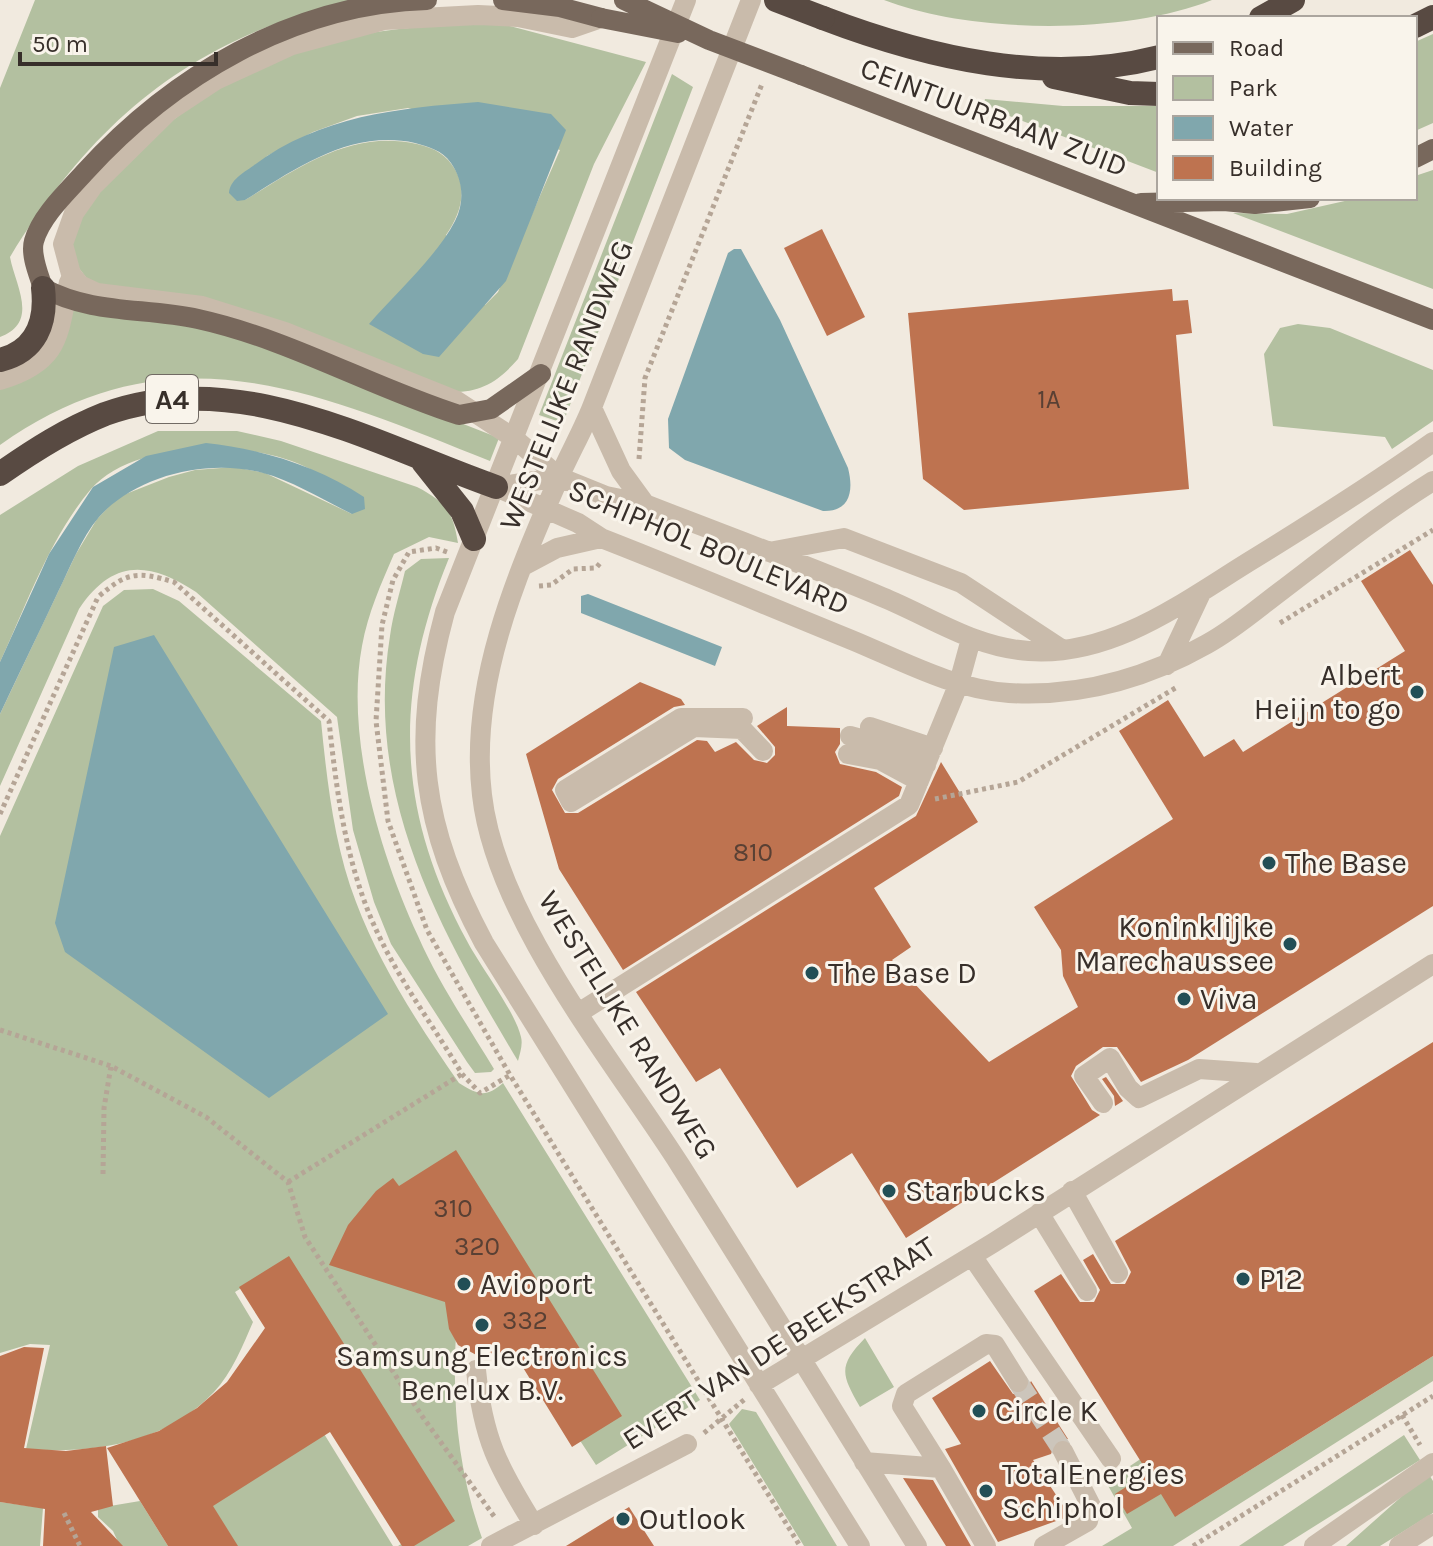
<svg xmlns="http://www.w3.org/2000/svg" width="1433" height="1546" viewBox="0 0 1433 1546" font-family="Karla,sans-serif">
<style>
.green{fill:#b3c0a0;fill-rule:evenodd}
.water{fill:#80a7ad}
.building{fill:#be7350}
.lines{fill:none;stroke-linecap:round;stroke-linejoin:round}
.minor-tunnel{stroke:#ccc5bb;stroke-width:20;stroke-dasharray:20 10;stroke-linecap:butt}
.path{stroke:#b5a596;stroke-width:5;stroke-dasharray:4 4;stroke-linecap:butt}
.minor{stroke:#c9bbab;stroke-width:20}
.major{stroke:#78685c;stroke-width:20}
.highway{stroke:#584a42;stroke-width:24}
.major-bridge{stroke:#78685c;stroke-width:20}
.highway-bridge{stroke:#584a42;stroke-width:24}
.poi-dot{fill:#224f56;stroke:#f9f4eb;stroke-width:3}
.labels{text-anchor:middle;stroke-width:6;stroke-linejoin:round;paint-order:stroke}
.number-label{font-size:26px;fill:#594034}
.shield{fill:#f9f4eb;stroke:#716a64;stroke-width:2}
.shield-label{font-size:28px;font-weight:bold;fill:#372f2a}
.street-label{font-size:30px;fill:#372f2a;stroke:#f9f4eb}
.poi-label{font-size:30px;fill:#372f2a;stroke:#f9f4eb;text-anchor:start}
</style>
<rect width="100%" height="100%" fill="#f1eadf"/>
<path class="green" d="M35,0h320c-161,37 -260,118 -345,257 5,28 30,65 -10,80v-249z
M884,0h328c-87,35 -240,34 -328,0z
M489,24l17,1 140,37 -52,102 -76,195c-20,23 -38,34 -69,33l-358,-108 -19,-25c1,-9 0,-21 3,-30 7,-20 22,-34 35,-50 61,-69 147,-122 239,-142 46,-10 92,-12 140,-13zM408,108l152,42 -62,142 -13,13 -39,-70c13,-19 22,-42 10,-64 -9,-16 -21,-23 -39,-27 -65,-15 -118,23 -172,56l22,-44 46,-24 44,-16z
M1433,34v89l-18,8v-89z
M672,74l21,13 -130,336 -24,-8z
M985,99l78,7h96v67l-176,-67z
M1433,170v119l-200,-76 54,1 71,-16h57v-22z
M72,310l140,19 50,16 237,93 -9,23c-174,-69 -320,-137 -490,-16v-59z
M1298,324l32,4 103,42v51l-41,28 -7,-12 -112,-11 -9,-72 16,-26z
M158,431h79l44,10 136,46c29,15 36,25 41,56l-29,-6 -35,17c-13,30 -26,59 -32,92 -17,91 18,208 56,290 20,46 50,90 76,133l-3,3 -16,1 -8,-11 -76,-118 -17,-42 -21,-72 -16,-113 -141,-125c-48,-31 -83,-33 -117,17l-79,177v-72l76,-160 21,-35 21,-22 51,-20 26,-7 39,-3 31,6 87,41c-12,-14 -26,-36 -42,-45 -55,-30 -175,-30 -219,20 -42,50 -64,115 -91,173v-147l78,-49z
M449,558c-56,137 -53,252 18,383 13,25 48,70 54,96 2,8 -1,16 -3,24 -78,-130 -154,-266 -128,-425 3,-22 10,-44 15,-65l16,-12z
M153,589l26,12 142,120c6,60 13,124 35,181 24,64 64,125 103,181 19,12 27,15 44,0l197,317 -104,65 -83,-127 -56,-17c-6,74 0,147 25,217l-14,8h-70l35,-22 -159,-256 -39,24 18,30c-10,23 -21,51 -39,70 -49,52 -121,62 -188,57l24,-104 -20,-1 -30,9v-517l103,-230 21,-16z
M865,1338l29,49 -34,20c-19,-33 -22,-41 5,-69z
M1433,1356v25l-260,165h-71l30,-18 -26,-46 36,-24 36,57z
M742,1409l14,3 81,134h-33l-75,-122z
M310,1411l83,135h-157l-40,-63z
M1404,1435l16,25 -137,86h-44z
M1428,1473l5,8v32l-53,33h-34z
M140,1501l28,45h-48l-7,-15 -15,-14v-9z
M0,1502l43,6 -3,38h-40z"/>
<path class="water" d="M478,102l73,12 15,16 -60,151 -67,76 -16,-3 -54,-30c26,-30 68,-68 86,-103 10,-19 8,-41 -4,-58 -9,-13 -22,-16 -36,-20 -64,-14 -118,25 -170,57l-8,1 -8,-8c1,-13 14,-20 24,-27 66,-50 145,-58 225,-64z
M734,249h7l39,71 68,148c6,23 2,44 -25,43l-138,-51 -16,-12 -1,-29 60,-166z
M206,443c55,6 111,23 158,54l1,12 -13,5c-29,-14 -59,-33 -89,-41 -54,-15 -127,2 -164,44 -18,21 -29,51 -41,75 -19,41 -39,81 -58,122v-52l49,-108 44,-67 53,-31z
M588,594l134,53 -7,19 -134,-53v-17z
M154,635l234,379 -119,84 -204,-146 -10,-29 59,-276z"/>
<path class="building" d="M822,229l43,88 -38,19 -43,-88z
M1172,289l1,12 15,-1 4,33 -16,2 13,154 -225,21 -41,-31 -15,-166z
M1410,550l23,35v321l-245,154 -47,22 -24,-35h-14l-27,19 -5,10 21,34 8,5 -194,123 -54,-85 -55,35 -77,-120 -24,14 -60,-90 280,-176 25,-54 37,60 -104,66 37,59 -19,13 97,102 89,-55 -15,-31 -2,-26 -27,-43 139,-88 -54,-88 49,-31 36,57 30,-18 9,13 162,-101 -44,-70z
M640,682l41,17 4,6 -11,2 -116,72 -6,11 13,23h13l119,-73 10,1 8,11 21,-10 18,18 13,3 8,-8v-8l-18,-21 30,-19v19l53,2v16l-5,8 5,12 36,8 26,15 -3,9 -276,174 -64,-101 -33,-115z
M1433,1042v314l-258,161 -14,-23 -34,20 -12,-20 33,-21 -114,-182 27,-17 19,28h14l6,-12 -17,-30 10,-6 18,30h14l6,-12 -16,-31z
M1106,1077l17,24 -8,5 -1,-10 -12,-17z
M456,1150l166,266 -50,31 -58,-94 -34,4 -22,-12 -9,-16 -4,-27 -116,-37 19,-40 28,-34 17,-13 6,8z
M289,1256l166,265 -41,25h-12l-72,-114 -117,74 25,40h-70l-61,-98 52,-17 38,-23 30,-26 38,-54 -26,-41z
M24,1347l20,1 -20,100 42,3 40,-5 7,60 -22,6 32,34h-80l2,-37 -45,-7v-146z
M990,1361l23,33 12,-1 6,-12 37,58 -12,1 -5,14 -18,6 37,56 -72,26 -53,-93 16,-5 -29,-46z
M903,1478l30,2 38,66h-25z
M629,1507l25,39h-88z"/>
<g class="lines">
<path class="minor-tunnel" d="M1018,1382l45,69"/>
<path class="path" d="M639,459l6,-81 117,-294
M447,552l-11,-4 -27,4 -16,28 -11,45 -6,96 12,100 39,109 83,145 290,471
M539,586l12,-1 22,-16 23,-1 5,-6
M1280,623l153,-93
M935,799l83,-17 159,-95
M0,814l98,-217c29,-25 39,-26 76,-15l155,139c8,75 18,152 53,221 22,45 54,88 80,132l18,19 30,-18
M0,1030l111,36 95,51 82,65 17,55 117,179 74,103
M103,1174l1,-66 7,-42
M288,1182l174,-108
M1402,1415l18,30
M704,1433l41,-34
M64,1513l16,33
M1193,1546l240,-150"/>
<path class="minor" d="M686,0l-241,612c-35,129 -24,213 39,331l376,603
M751,0c-52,134 -104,268 -157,402 -10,27 -25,52 -36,78 -43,99 -89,206 -76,315 14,124 131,265 198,370 80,126 158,254 237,381
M601,18l-29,10 -54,-11 -40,-2 -94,5 -92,25 -76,35 -47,31 -76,75 -19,27 -11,31 8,30 9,11 17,8 105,13 83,26 172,69 58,38 44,38 47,19 39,8c79,31 159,60 237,93 49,20 93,51 147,54 85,6 157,-51 226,-93 60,-37 120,-75 178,-116
M0,380c60,-18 58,-44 69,-98
M592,408l29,63 24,33
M496,487l82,36 23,15c85,33 169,69 253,103 48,20 102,49 155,52 70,4 138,-15 198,-49 26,-14 50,-35 74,-53 50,-38 99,-77 152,-110
M496,487l63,-10
M769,552l75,-14 117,45 102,67
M525,565l32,-17 44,-10
M1167,665l34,-72
M743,718h-62l-116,72 6,12 123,-75 48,2 21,22
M870,727l63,21
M850,736l33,9 43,20
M848,754l32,6 39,21
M580,1012l329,-207 50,-122 12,-44
M1103,1103l-19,-27 26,-18 18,30 11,10 60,-29 57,4
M1072,1191l46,82
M1039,1213l48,78
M972,1256l139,203
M476,1370c7,69 22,97 58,155
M759,1385l234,-142 440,-279
M864,1462l77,6 45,78
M941,1468l-39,-62 4,-12 80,-50 9,1 23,37
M491,1546l196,-102
M1044,1546l44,-25 3,-15 -28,-55
M1314,1546l119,-83
M1399,1546l34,-22"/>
<path class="major" d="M427,0c-134,4 -255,76 -343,173 -17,19 -43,43 -50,68 -4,14 5,34 9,47 51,27 101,19 155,31 91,20 173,68 261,96l32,-6 50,-35
M503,0l57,7 41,11
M801,75l632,245
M1415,158l18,-9
M1141,203l83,-2 31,3 55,-6"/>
<path class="highway" d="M823,18c105,40 223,68 336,39
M1261,18l32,-18
M1415,26l18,-9
M1054,77l76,16 29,1
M0,360c36,-9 47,-37 43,-72
M423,462l39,49 12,28
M0,474c34,-24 67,-45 105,-60 133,-49 269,30 391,73"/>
<path class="major-bridge" d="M624,0l85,40 92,35
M601,18l77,15"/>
<path class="highway-bridge" d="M776,0l47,18"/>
</g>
<g class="poi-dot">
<circle cx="1417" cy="692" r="8"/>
<circle cx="1269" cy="863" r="8"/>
<circle cx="1290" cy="944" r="8"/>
<circle cx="812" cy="973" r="8"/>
<circle cx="1184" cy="999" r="8"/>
<circle cx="889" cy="1191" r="8"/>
<circle cx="1243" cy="1279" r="8"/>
<circle cx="464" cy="1284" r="8"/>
<circle cx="482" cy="1325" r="8"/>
<circle cx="979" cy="1411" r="8"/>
<circle cx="986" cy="1491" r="8"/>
<circle cx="623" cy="1519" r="8"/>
</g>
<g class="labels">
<g class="number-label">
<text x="1049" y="408">1A</text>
<text x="753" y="861">810</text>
<text x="453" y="1217">310</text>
<text x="477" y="1255">320</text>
<text x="525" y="1329">332</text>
</g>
<rect class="shield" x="146" y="375" width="52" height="48" rx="6"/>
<g class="shield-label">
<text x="172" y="409">A4</text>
</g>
<g class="street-label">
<text transform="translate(994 117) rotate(21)" y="10">CEINTUURBAAN ZUID</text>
<text transform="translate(566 385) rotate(-68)" y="10">WESTELIJKE RANDWEG</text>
<text transform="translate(709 547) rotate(23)" y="10">SCHIPHOL BOULEVARD</text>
<text transform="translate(628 1025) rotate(58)" y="10">WESTELIJKE RANDWEG</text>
<text transform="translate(779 1343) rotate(-33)" y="10">EVERT VAN DE BEEKSTRAAT</text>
</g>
<g class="poi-label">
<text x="1401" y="685" text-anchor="end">Albert<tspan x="1401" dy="34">Heijn to go</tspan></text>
<text x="1285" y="873">The Base</text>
<text x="1274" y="937" text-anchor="end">Koninklijke<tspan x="1274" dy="34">Marechaussee</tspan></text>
<text x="828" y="983">The Base D</text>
<text x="1200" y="1009">Viva</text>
<text x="905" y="1201">Starbucks</text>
<text x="1259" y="1289">P12</text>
<text x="480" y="1294">Avioport</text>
<text x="482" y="1366" text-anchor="middle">Samsung Electronics<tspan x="482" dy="34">Benelux B.V.</tspan></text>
<text x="995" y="1421">Circle K</text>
<text x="1002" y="1484">TotalEnergies<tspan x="1002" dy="34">Schiphol</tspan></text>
<text x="639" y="1529">Outlook</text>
</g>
</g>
<rect x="1157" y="16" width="260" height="184" fill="#f9f4eb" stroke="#aba59e" stroke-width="2"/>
<rect x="1173" y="42" width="40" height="12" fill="#78685c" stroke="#aba59e" stroke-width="2"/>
<text x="1229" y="56" font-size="24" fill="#372f2a">Road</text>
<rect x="1173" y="76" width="40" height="24" fill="#b3c0a0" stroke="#aba59e" stroke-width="2"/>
<text x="1229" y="96" font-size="24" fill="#372f2a">Park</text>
<rect x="1173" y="116" width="40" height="24" fill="#80a7ad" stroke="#aba59e" stroke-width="2"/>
<text x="1229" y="136" font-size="24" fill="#372f2a">Water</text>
<rect x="1173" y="156" width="40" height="24" fill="#be7350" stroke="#aba59e" stroke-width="2"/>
<text x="1229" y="176" font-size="24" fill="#372f2a">Building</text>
<path d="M20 52v12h196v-12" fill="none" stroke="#372f2a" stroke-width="4"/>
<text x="32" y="52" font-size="24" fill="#372f2a" stroke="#f9f4eb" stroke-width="6" paint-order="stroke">50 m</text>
</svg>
